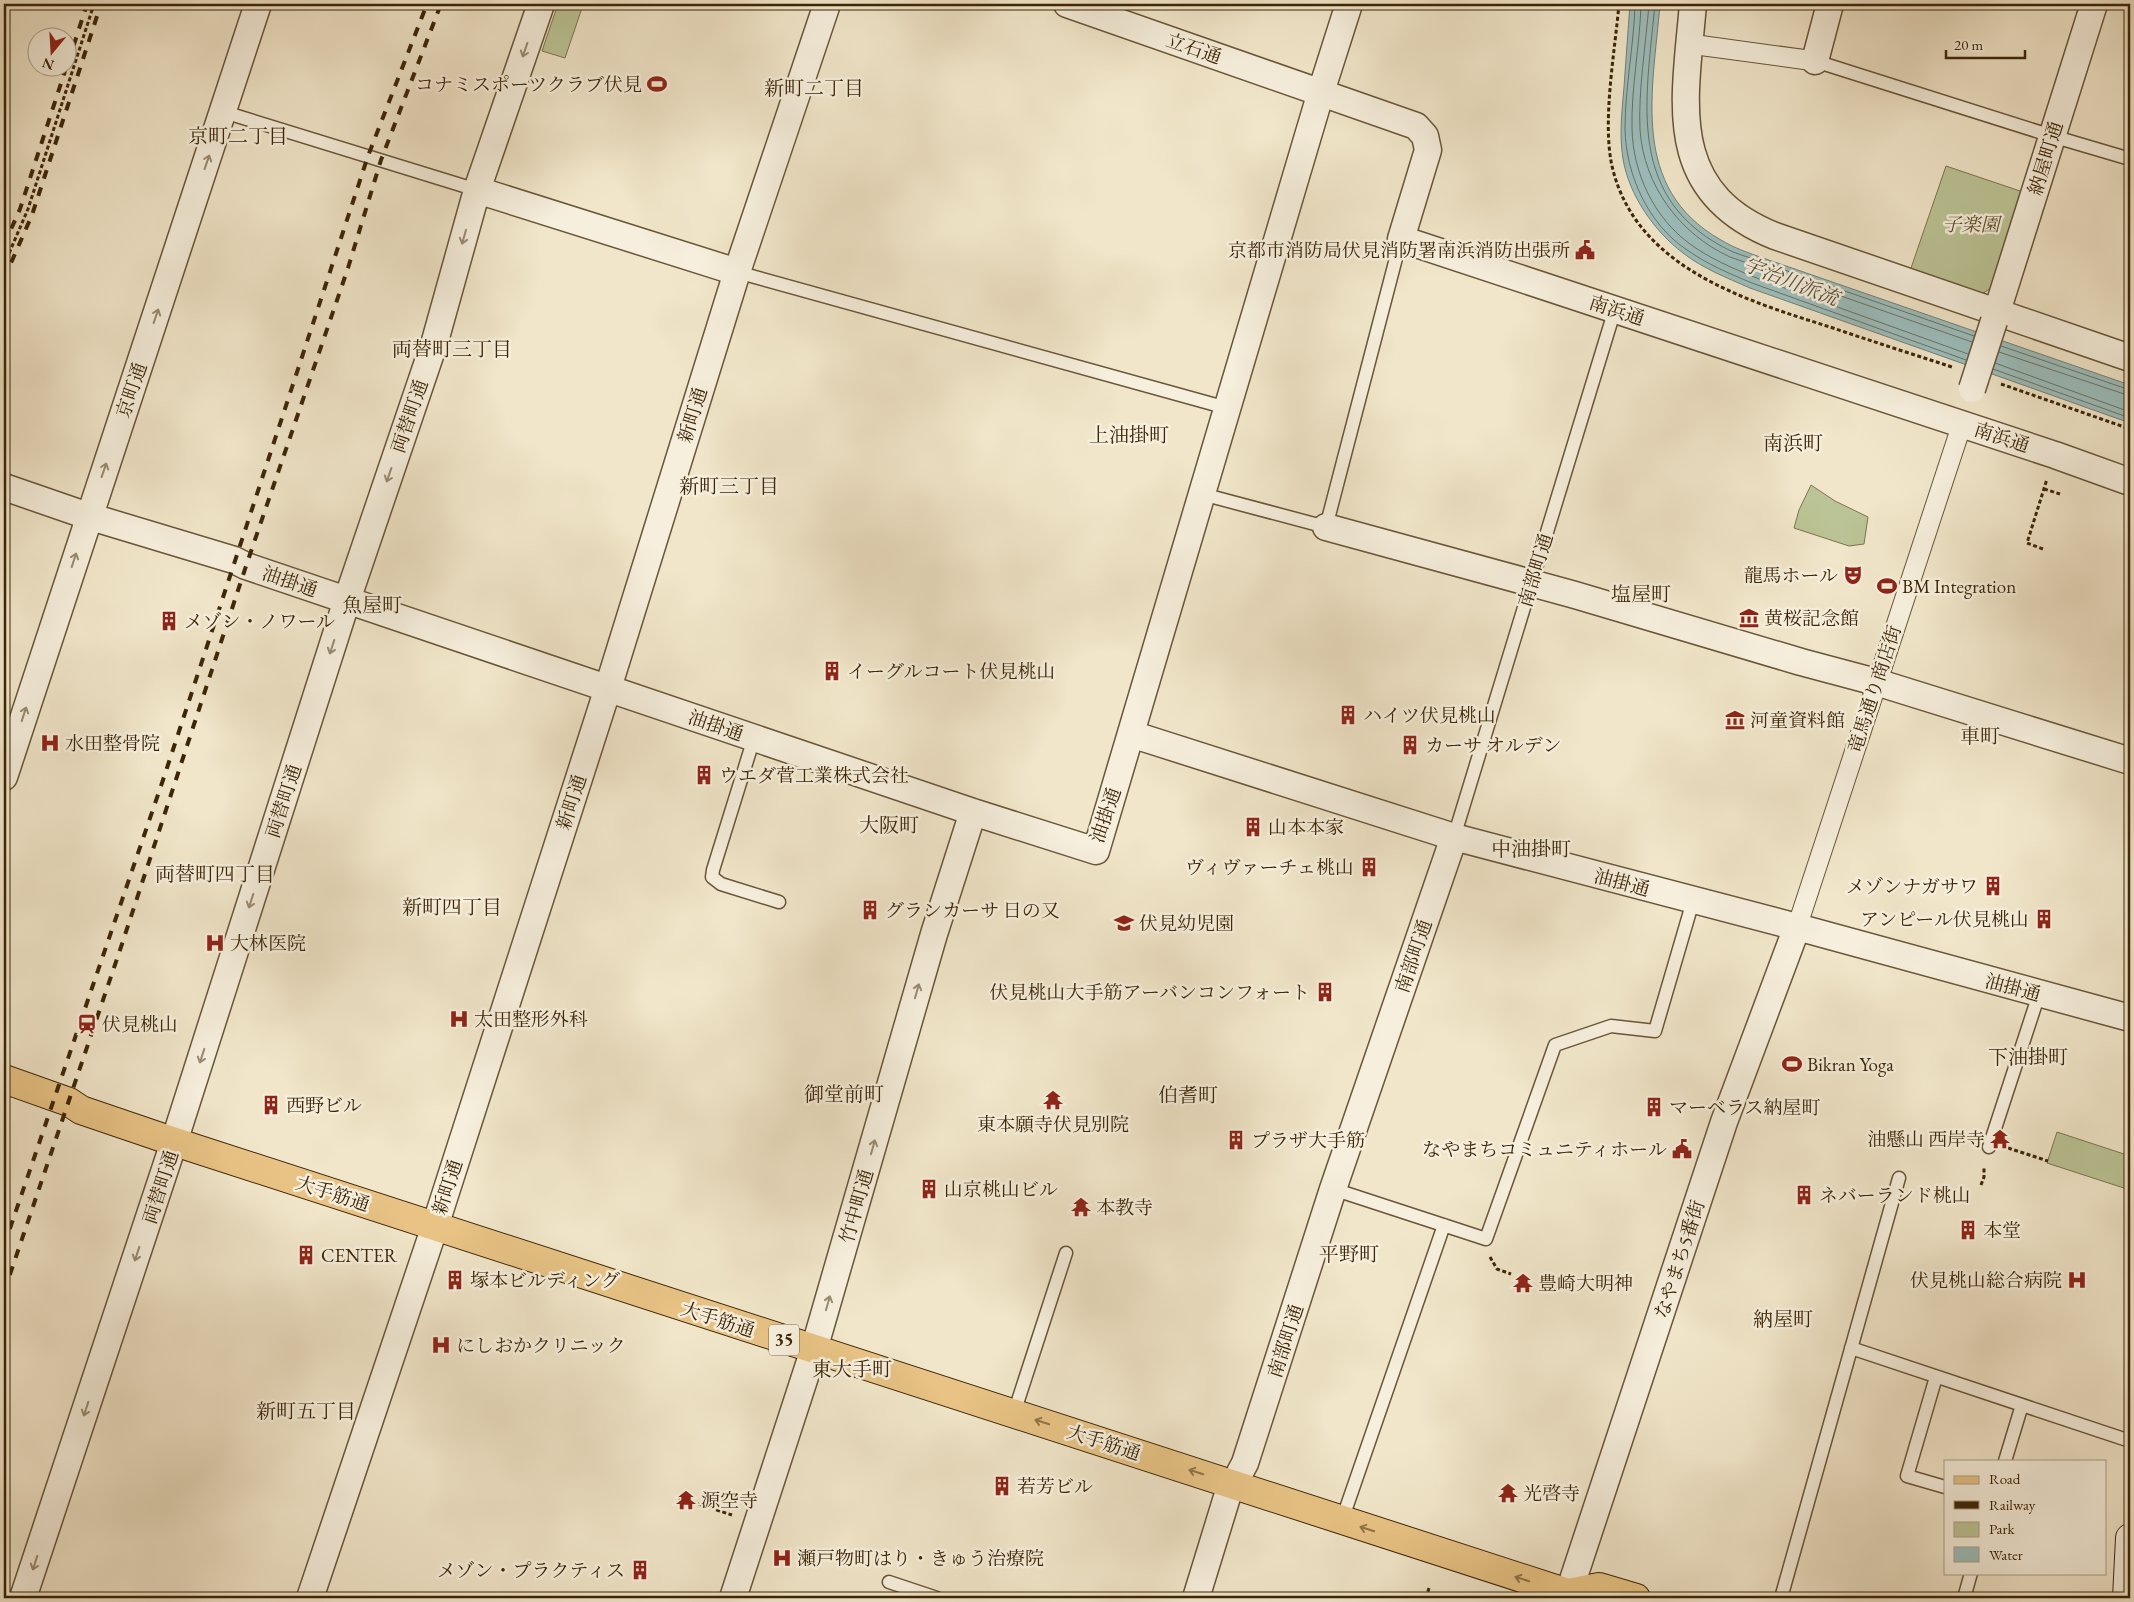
<svg xmlns="http://www.w3.org/2000/svg" width="2134" height="1602" viewBox="0 0 2134 1602" font-family="'EB Garamond','Noto Serif JP',serif">
<style>
.green{fill:#bbc496;stroke:#7c744e}
.water{fill:#9cbebd;stroke:#768174}
.lines{fill:none;stroke-linecap:round;stroke-linejoin:round}
.shore{stroke:#6c7262;stroke-width:1}
.service-casing{stroke:#695537;stroke-width:15}
.pedestrian-casing{stroke:#695537;stroke-width:21}
.minor-casing{stroke:#695537;stroke-width:29}
.secondary-casing{stroke:#3c2506;stroke-width:30}
.primary-casing{stroke:#3c2506;stroke-width:30}
.path{stroke:#3c2506;stroke-width:3;stroke-dasharray:4 2.5;stroke-linecap:butt}
.service{stroke:#f6efdd;stroke-width:12}
.pedestrian{stroke:#f6efdd;stroke-width:19}
.minor{stroke:#f6efdd;stroke-width:26}
.secondary{stroke:#f6efdd;stroke-width:28}
.primary{stroke:#e8c385;stroke-width:28}
.rail{stroke:#3c2506;stroke-width:4;stroke-dasharray:9 9;stroke-linecap:butt}
.minor-bridge-casing{stroke:#695537;stroke-width:29;stroke-linecap:butt}
.minor-bridge{stroke:#f6efdd;stroke-width:26}
.oneway{stroke:#998a72}
.oneway2{stroke:#927446}
.labels{text-anchor:middle;stroke-width:5;stroke-linejoin:round;paint-order:stroke}
.shield{fill:#f6efdd;stroke:#746246;stroke-width:1}
.shield-label{font-size:18px;font-weight:bold;fill:#3c2506}
.street-label{font-size:19px;fill:#3c2506;stroke:#f6efdd}
.poi-label{font-size:19px;fill:#3c2506;stroke:#f6efdd;text-anchor:start}
.park-label{font-size:19px;font-style:italic;fill:#5c4d2a;stroke:#f6efdd}
.neighbourhood-label{font-size:20px;fill:#3c2506;stroke:#f6efdd}
.water-label{font-size:20px;font-style:italic;fill:#59533d;stroke:#f6efdd}
</style>
<rect width="100%" height="100%" fill="#f1e6ca"/>
<filter id="stains"><feTurbulence type="fractalNoise" baseFrequency=".004" numOctaves="4"/><feColorMatrix values="0 0 0 0 .2 0 0 0 0 .09 0 0 0 0 .02 0 0 0 .5 -.17"/></filter>
<radialGradient id="worn" r=".72"><stop offset=".6" stop-color="#630" stop-opacity="0"/><stop offset="1" stop-color="#630" stop-opacity=".3"/></radialGradient>
<path class="green" d="M558,4h10l14,4 -17,50 -23,-7z
M1946,166l80,27 -31,92 -17,12 -69,-23z
M1811,485l24,16 33,16 -4,27 -15,2 -55,-18 5,-18z
M2057,1132l73,24v34l-83,-27z"/>
<path class="water" d="M1630,4h30c-7,87 -31,184 61,236 13,8 28,13 42,18l367,127v38l-380,-135c-23,-10 -48,-20 -67,-35 -29,-22 -54,-58 -60,-94 -4,-24 -1,-48 1,-72 2,-28 4,-56 6,-83z"/>
<g class="lines">
<path class="shore" d="M1635,4c-1,41 -10,83 -10,125 1,46 23,95 62,121 20,14 43,24 65,33l214,77
M1641,4c-1,41 -10,84 -9,125 1,44 22,89 58,115 19,14 42,24 64,33l214,77
M1649,4c-3,39 -11,88 -9,126 4,56 40,104 90,127l242,85
M1655,4c-9,97 -31,197 78,248l241,84
M2001,346l129,44
M1999,352l131,44
M1995,363l135,49
M1993,369l137,49"/>
<defs>
<path id="service" d="M1815,61l237,75 78,23
M224,112l253,78
M737,272l490,136
M1202,494l124,33 75,-288
M754,738l-41,132 -1,7 9,7 58,18
M1454,837l161,-528
M1989,1147l50,-153
M1333,1189l153,50 69,-194 56,-19 44,5 38,-130
M1851,1348l279,93
M1936,1377l-29,99 38,11
M1014,1413l52,-160
M2005,1461l17,-56
M1342,1520l102,-295
M889,1582l48,16
M1781,1598l118,-420
M1964,1598l7,-25"/>
<path id="pedestrian" d="M1690,44l125,17
M1797,927l165,-503"/>
<path id="minor" d="M1067,4l349,122 9,10 3,14 -27,89 654,216 75,27
M1693,4c-8,97 -30,187 82,232l355,122
M1815,61l15,-57
M477,190l260,82
M1994,321l100,-317
M4,487l84,29 146,44 12,6 727,246 123,39 225,-759 28,-88
M1326,527l249,68 226,67 75,20 254,79
M1131,734l323,103 343,90 333,91
M4,777l254,-773
M23,1598l152,-459 172,-539 88,-259 42,-151 64,-186
M310,1598l126,-375 172,-535 129,-416 90,-268
M733,1598l82,-252 119,-412 39,-122
M1196,1598l31,-101 18,-34 88,-274 121,-352
M1567,1598l157,-476 73,-195"/>
<path id="secondary" d="M2127,1598l3,-60"/>
<path id="primary" d="M4,1079l65,23 12,8 94,32 1393,451 31,-6 37,11"/>
</defs>
<use href="#service" class="service-casing"/>
<use href="#pedestrian" class="pedestrian-casing"/>
<use href="#minor" class="minor-casing"/>
<use href="#secondary" class="secondary-casing"/>
<use href="#primary" class="primary-casing"/>
<path class="path" d="M1619,4c-4,47 -17,117 -7,162 23,101 132,134 218,161 41,14 82,27 122,40
M4,265l24,-56 66,-205
M2001,384l129,45
M2044,489l16,5
M2043,549l-16,-6 20,-64
M2008,1148l40,13
M1981,1185l3,-8v-11
M1490,1257l7,12 14,5
M679,1498l53,17
M1426,1598l3,-10"/>
<use href="#service" class="service"/>
<use href="#pedestrian" class="pedestrian"/>
<use href="#minor" class="minor"/>
<use href="#secondary" class="secondary"/>
<use href="#primary" class="primary"/>
<path class="rail" d="M68,63l19,-59
M4,245l16,-36 46,-141
M4,279l28,-64 69,-211
M4,1246l160,-469 204,-621 59,-152
M4,1292l117,-345 125,-381 102,-298 33,-108 60,-156"/>
<defs>
<path id="minor-bridge" d="M1972,389l22,-68"/>
</defs>
<use href="#minor-bridge" class="minor-bridge-casing"/>
<use href="#minor-bridge" class="minor-bridge"/>
</g>
<defs><path id="oneway-shaft" d="M-6 0H5M1.5-3L5.5 0L1.5 3" fill="none" stroke-width="1.6" stroke-linecap="round" stroke-linejoin="round" transform="scale(1.25)"/></defs>
<g class="oneway">
<use href="#oneway-shaft" transform="translate(525 50) rotate(109)"/>
<use href="#oneway-shaft" transform="translate(207 162) rotate(-71)"/>
<use href="#oneway-shaft" transform="translate(464 237) rotate(106)"/>
<use href="#oneway-shaft" transform="translate(156 316) rotate(-71)"/>
<use href="#oneway-shaft" transform="translate(104 470) rotate(-71)"/>
<use href="#oneway-shaft" transform="translate(389 475) rotate(109)"/>
<use href="#oneway-shaft" transform="translate(74 560) rotate(-72)"/>
<use href="#oneway-shaft" transform="translate(332 647) rotate(108)"/>
<use href="#oneway-shaft" transform="translate(24 714) rotate(-72)"/>
<use href="#oneway-shaft" transform="translate(251 901) rotate(108)"/>
<use href="#oneway-shaft" transform="translate(917 991) rotate(-74)"/>
<use href="#oneway-shaft" transform="translate(202 1056) rotate(108)"/>
<use href="#oneway-shaft" transform="translate(873 1147) rotate(-74)"/>
<use href="#oneway-shaft" transform="translate(137 1254) rotate(108)"/>
<use href="#oneway-shaft" transform="translate(828 1303) rotate(-74)"/>
<use href="#oneway-shaft" transform="translate(86 1409) rotate(108)"/>
<use href="#oneway-shaft" transform="translate(35 1563) rotate(108)"/>
</g>
<g class="oneway2">
<use href="#oneway-shaft" transform="translate(1042 1422) rotate(-162)"/>
<use href="#oneway-shaft" transform="translate(1196 1472) rotate(-162)"/>
<use href="#oneway-shaft" transform="translate(1367 1529) rotate(-162)"/>
<use href="#oneway-shaft" transform="translate(1522 1579) rotate(-162)"/>
</g>
<defs>
<symbol id="stadium-bare" viewBox="-9 -9 18 18"><path d="M0-5a6.5 5 0 1 0 0 10a6.5 5 0 1 0 0-10ZM-3.5-1.8h7v3.6h-7Z" fill="#8f2418" stroke="#f6efdd" stroke-width="2.5" paint-order="stroke"/></symbol>
<symbol id="civic-bare" viewBox="-9 -9 18 18"><path d="M-.6-6.5H3V-4.5H.6V-3L4-1V1h2V6H-6V1h2V-1L-.6-3ZM-1.2 2.5V6h2.4V2.5Z" fill="#8f2418" stroke="#f6efdd" stroke-width="2.5" paint-order="stroke"/></symbol>
<symbol id="theatre-bare" viewBox="-9 -9 18 18"><path d="M-5-5.5Q0-4 5-5.5V0Q5 5 0 6Q-5 5-5 0ZM-3.3-2.5H-1v1.5H-3.3ZM1-2.5H3.3v1.5H1ZM-2.8 1Q0 5.5 2.8 1Z" fill="#8f2418" stroke="#f6efdd" stroke-width="2.5" paint-order="stroke"/></symbol>
<symbol id="museum-bare" viewBox="-9 -9 18 18"><path d="M0-6L6-3V-2H-6V-3ZM-5-1h2V3h-2ZM-1-1h2V3h-2ZM3-1h2V3H3ZM-6 4H6V6H-6Z" fill="#8f2418" stroke="#f6efdd" stroke-width="2.5" paint-order="stroke"/></symbol>
<symbol id="building-bare" viewBox="-9 -9 18 18"><path d="M-4-6H4V6H1V3H-1V6H-4ZM-2.5-4.3h1.7v1.8h-1.7ZM.8-4.3h1.7v1.8H.8ZM-2.5-1h1.7V.8h-1.7ZM.8-1h1.7V.8H.8Z" fill="#8f2418" stroke="#f6efdd" stroke-width="2.5" paint-order="stroke"/></symbol>
<symbol id="hospital-bare" viewBox="-9 -9 18 18"><path d="M-5-5h3v3.5h4V-5h3V5h-3V1.5h-4V5h-3Z" fill="#8f2418" stroke="#f6efdd" stroke-width="2.5" paint-order="stroke"/></symbol>
<symbol id="school-bare" viewBox="-9 -9 18 18"><path d="M0-5L7-2L0 1L-7-2ZM-4 1L0 2.5L4 1V4Q0 6-4 4Z" fill="#8f2418" stroke="#f6efdd" stroke-width="2.5" paint-order="stroke"/></symbol>
<symbol id="station-bare" viewBox="-9 -9 18 18"><path d="M-3-6H3Q5-6 5-4V2Q5 4 3 4L4.5 6H3L1.5 4h-3L-3 6H-4.5L-3 4Q-5 4-5 2V-4Q-5-6-3-6ZM-3.5-4v3h7v-3ZM-3.5 1v1.5H-2V1ZM2 1v1.5H3.5V1Z" fill="#8f2418" stroke="#f6efdd" stroke-width="2.5" paint-order="stroke"/></symbol>
<symbol id="temple-bare" viewBox="-9 -9 18 18"><path d="M0-6L5-2H3V0L6.5 2.5H4V6H1.5V3h-3V6H-4V2.5H-6.5L-3 0V-2H-5Z" fill="#8f2418" stroke="#f6efdd" stroke-width="2.5" paint-order="stroke"/></symbol>
</defs>
<g fill-rule="evenodd">
<use href="#stadium-bare" x="643" y="70" width="28" height="28"/>
<use href="#civic-bare" x="1571" y="236" width="28" height="28"/>
<use href="#theatre-bare" x="1839" y="561" width="28" height="28"/>
<use href="#stadium-bare" x="1873" y="572" width="28" height="28"/>
<use href="#museum-bare" x="1735" y="604" width="28" height="28"/>
<use href="#building-bare" x="155" y="607" width="28" height="28"/>
<use href="#building-bare" x="818" y="657" width="28" height="28"/>
<use href="#building-bare" x="1334" y="701" width="28" height="28"/>
<use href="#museum-bare" x="1721" y="706" width="28" height="28"/>
<use href="#hospital-bare" x="36" y="729" width="28" height="28"/>
<use href="#building-bare" x="1396" y="731" width="28" height="28"/>
<use href="#building-bare" x="690" y="761" width="28" height="28"/>
<use href="#building-bare" x="1239" y="813" width="28" height="28"/>
<use href="#building-bare" x="1355" y="853" width="28" height="28"/>
<use href="#building-bare" x="1979" y="872" width="28" height="28"/>
<use href="#building-bare" x="856" y="896" width="28" height="28"/>
<use href="#building-bare" x="2030" y="905" width="28" height="28"/>
<use href="#school-bare" x="1110" y="909" width="28" height="28"/>
<use href="#hospital-bare" x="201" y="929" width="28" height="28"/>
<use href="#building-bare" x="1311" y="978" width="28" height="28"/>
<use href="#hospital-bare" x="445" y="1005" width="28" height="28"/>
<use href="#station-bare" x="73" y="1010" width="28" height="28"/>
<use href="#stadium-bare" x="1778" y="1050" width="28" height="28"/>
<use href="#temple-bare" x="1039" y="1086" width="28" height="28"/>
<use href="#building-bare" x="257" y="1091" width="28" height="28"/>
<use href="#building-bare" x="1640" y="1093" width="28" height="28"/>
<use href="#temple-bare" x="1986" y="1125" width="28" height="28"/>
<use href="#building-bare" x="1222" y="1126" width="28" height="28"/>
<use href="#civic-bare" x="1668" y="1135" width="28" height="28"/>
<use href="#building-bare" x="915" y="1175" width="28" height="28"/>
<use href="#building-bare" x="1790" y="1181" width="28" height="28"/>
<use href="#temple-bare" x="1067" y="1193" width="28" height="28"/>
<use href="#building-bare" x="1954" y="1216" width="28" height="28"/>
<use href="#building-bare" x="292" y="1241" width="28" height="28"/>
<use href="#building-bare" x="441" y="1266" width="28" height="28"/>
<use href="#hospital-bare" x="2063" y="1266" width="28" height="28"/>
<use href="#temple-bare" x="1509" y="1269" width="28" height="28"/>
<use href="#hospital-bare" x="427" y="1331" width="28" height="28"/>
<use href="#building-bare" x="988" y="1472" width="28" height="28"/>
<use href="#temple-bare" x="1494" y="1479" width="28" height="28"/>
<use href="#temple-bare" x="672" y="1486" width="28" height="28"/>
<use href="#hospital-bare" x="768" y="1544" width="28" height="28"/>
<use href="#building-bare" x="626" y="1556" width="28" height="28"/>
</g>
<g class="labels">
<rect class="shield" x="769" y="1324.5" width="30" height="31" rx="4"/>
<g class="shield-label">
<text x="784" y="1346">35</text>
</g>
<g class="street-label">
<text transform="translate(1194 48) rotate(19)" y="7">立石通</text>
<text transform="translate(2045 158) rotate(-73)" y="7">納屋町通</text>
<text transform="translate(1617 310) rotate(18)" y="7">南浜通</text>
<text transform="translate(131 390) rotate(-71)" y="7">京町通</text>
<text transform="translate(692 415) rotate(-73)" y="7">新町通</text>
<text transform="translate(409 416) rotate(-71)" y="7">両替町通</text>
<text transform="translate(2002 437) rotate(18)" y="7">南浜通</text>
<text transform="translate(1535 570) rotate(-73)" y="7">南部町通</text>
<text transform="translate(290 581) rotate(19)" y="7">油掛通</text>
<text transform="translate(1874 689) rotate(-72)" y="7">竜馬通り商店街</text>
<text transform="translate(716 725) rotate(19)" y="7">油掛通</text>
<text transform="translate(283 801) rotate(-72)" y="7">両替町通</text>
<text transform="translate(571 802) rotate(-72)" y="7">新町通</text>
<text transform="translate(1105 815) rotate(-71)" y="7">油掛通</text>
<text transform="translate(1622 882) rotate(15)" y="7">油掛通</text>
<text transform="translate(1413 956) rotate(-71)" y="7">南部町通</text>
<text transform="translate(2013 987) rotate(15)" y="7">油掛通</text>
<text transform="translate(160 1187) rotate(-72)" y="7">両替町通</text>
<text transform="translate(447 1187) rotate(-72)" y="7">新町通</text>
<text transform="translate(333 1193) rotate(18)" y="7">大手筋通</text>
<text transform="translate(856 1206) rotate(-74)" y="7">竹中町通</text>
<text transform="translate(1679 1259) rotate(-72)" y="7">なやまち5番街</text>
<text transform="translate(718 1319) rotate(18)" y="7">大手筋通</text>
<text transform="translate(1285 1341) rotate(-72)" y="7">南部町通</text>
<text transform="translate(1104 1442) rotate(18)" y="7">大手筋通</text>
</g>
<g class="poi-label">
<text x="642" y="91" text-anchor="end">コナミスポーツクラブ伏見</text>
<text x="1570" y="257" text-anchor="end">京都市消防局伏見消防署南浜消防出張所</text>
<text x="1838" y="582" text-anchor="end">龍馬ホール</text>
<text x="1902" y="593">BM Integration</text>
<text x="1764" y="625">黄桜記念館</text>
<text x="184" y="628">メゾン・ノワール</text>
<text x="847" y="678">イーグルコート伏見桃山</text>
<text x="1363" y="722">ハイツ伏見桃山</text>
<text x="1750" y="727">河童資料館</text>
<text x="65" y="750">水田整骨院</text>
<text x="1425" y="752">カーサ オルデン</text>
<text x="719" y="782">ウエダ菅工業株式会社</text>
<text x="1268" y="834">山本本家</text>
<text x="1354" y="874" text-anchor="end">ヴィヴァーチェ桃山</text>
<text x="1978" y="893" text-anchor="end">メゾンナガサワ</text>
<text x="885" y="917">グランカーサ 日の又</text>
<text x="2029" y="926" text-anchor="end">アンピール伏見桃山</text>
<text x="1139" y="930">伏見幼児園</text>
<text x="230" y="950">大林医院</text>
<text x="1310" y="999" text-anchor="end">伏見桃山大手筋アーバンコンフォート</text>
<text x="474" y="1026">太田整形外科</text>
<text x="102" y="1031">伏見桃山</text>
<text x="1807" y="1071">Bikran Yoga</text>
<text x="286" y="1112">西野ビル</text>
<text x="1669" y="1114">マーベラス納屋町</text>
<text x="1053" y="1131" text-anchor="middle">東本願寺伏見別院</text>
<text x="1985" y="1146" text-anchor="end">油懸山 西岸寺</text>
<text x="1251" y="1147">プラザ大手筋</text>
<text x="1667" y="1156" text-anchor="end">なやまちコミュニティホール</text>
<text x="944" y="1196">山京桃山ビル</text>
<text x="1819" y="1202">ネバーランド桃山</text>
<text x="1096" y="1214">本教寺</text>
<text x="1983" y="1237">本堂</text>
<text x="321" y="1262">CENTER</text>
<text x="470" y="1287">塚本ビルディング</text>
<text x="2062" y="1287" text-anchor="end">伏見桃山総合病院</text>
<text x="1538" y="1290">豊崎大明神</text>
<text x="456" y="1352">にしおかクリニック</text>
<text x="1017" y="1493">若芳ビル</text>
<text x="1523" y="1500">光啓寺</text>
<text x="701" y="1507">源空寺</text>
<text x="797" y="1565">瀬戸物町はり・きゅう治療院</text>
<text x="625" y="1577" text-anchor="end">メゾン・プラクティス</text>
</g>
<g class="park-label">
<text x="1971" y="231">子楽園</text>
</g>
<g class="neighbourhood-label">
<text x="814" y="95">新町二丁目</text>
<text x="238" y="143">京町二丁目</text>
<text x="452" y="356">両替町三丁目</text>
<text x="1129" y="442">上油掛町</text>
<text x="1793" y="450">南浜町</text>
<text x="729" y="493">新町三丁目</text>
<text x="1641" y="601">塩屋町</text>
<text x="372" y="612">魚屋町</text>
<text x="1980" y="743">車町</text>
<text x="889" y="832">大阪町</text>
<text x="1531" y="856">中油掛町</text>
<text x="215" y="881">両替町四丁目</text>
<text x="452" y="914">新町四丁目</text>
<text x="2028" y="1064">下油掛町</text>
<text x="844" y="1101">御堂前町</text>
<text x="1188" y="1102">伯耆町</text>
<text x="1349" y="1261">平野町</text>
<text x="1783" y="1326">納屋町</text>
<text x="852" y="1376">東大手町</text>
<text x="306" y="1418">新町五丁目</text>
</g>
<g class="water-label">
<text transform="translate(1791 281) rotate(21)" y="7">宇治川派流</text>
</g>
</g>
<rect width="2134" height="1602" fill="none" stroke="#f1e6ca" stroke-width="20"/>
<rect x="5" y="5" width="2124" height="1592" fill="none" stroke="#3c2506" stroke-width="2.5"/>
<rect x="10" y="10" width="2114" height="1582" fill="none" stroke="#3c2506"/>
<rect x="1944" y="1460" width="162" height="115" fill="#f6efdd" stroke="#ac9e87"/>
<rect x="1954" y="1476" width="25" height="8" fill="#e8c385" stroke="#ac9e87"/>
<text x="1989" y="1484" font-size="15" fill="#3c2506">Road</text>
<rect x="1954" y="1501" width="25" height="8" fill="#3c2506" stroke="#ac9e87"/>
<text x="1989" y="1510" font-size="15" fill="#3c2506">Railway</text>
<rect x="1954" y="1522" width="25" height="15" fill="#bbc496" stroke="#ac9e87"/>
<text x="1989" y="1534" font-size="15" fill="#3c2506">Park</text>
<rect x="1954" y="1547" width="25" height="15" fill="#9cbebd" stroke="#ac9e87"/>
<text x="1989" y="1560" font-size="15" fill="#3c2506">Water</text>
<g transform="translate(52 52) rotate(198)"><circle r="24" fill="#f6efdd" stroke="#ac9e87"/>
<path d="M0-4L9 19L0 12L-9 19Z" fill="#8f2418"/>
<text y="-8" font-size="14" font-weight="bold" text-anchor="middle" fill="#3c2506">N</text>
</g>
<path d="M1946 50v8h79v-8" fill="none" stroke="#3c2506" stroke-width="2.5"/>
<text x="1954" y="50" font-size="15" fill="#3c2506" stroke="#f6efdd" stroke-width="4" paint-order="stroke">20 m</text>
<rect width="100%" height="100%" filter="url(#stains)"/>
<rect width="100%" height="100%" fill="url(#worn)"/>
</svg>
